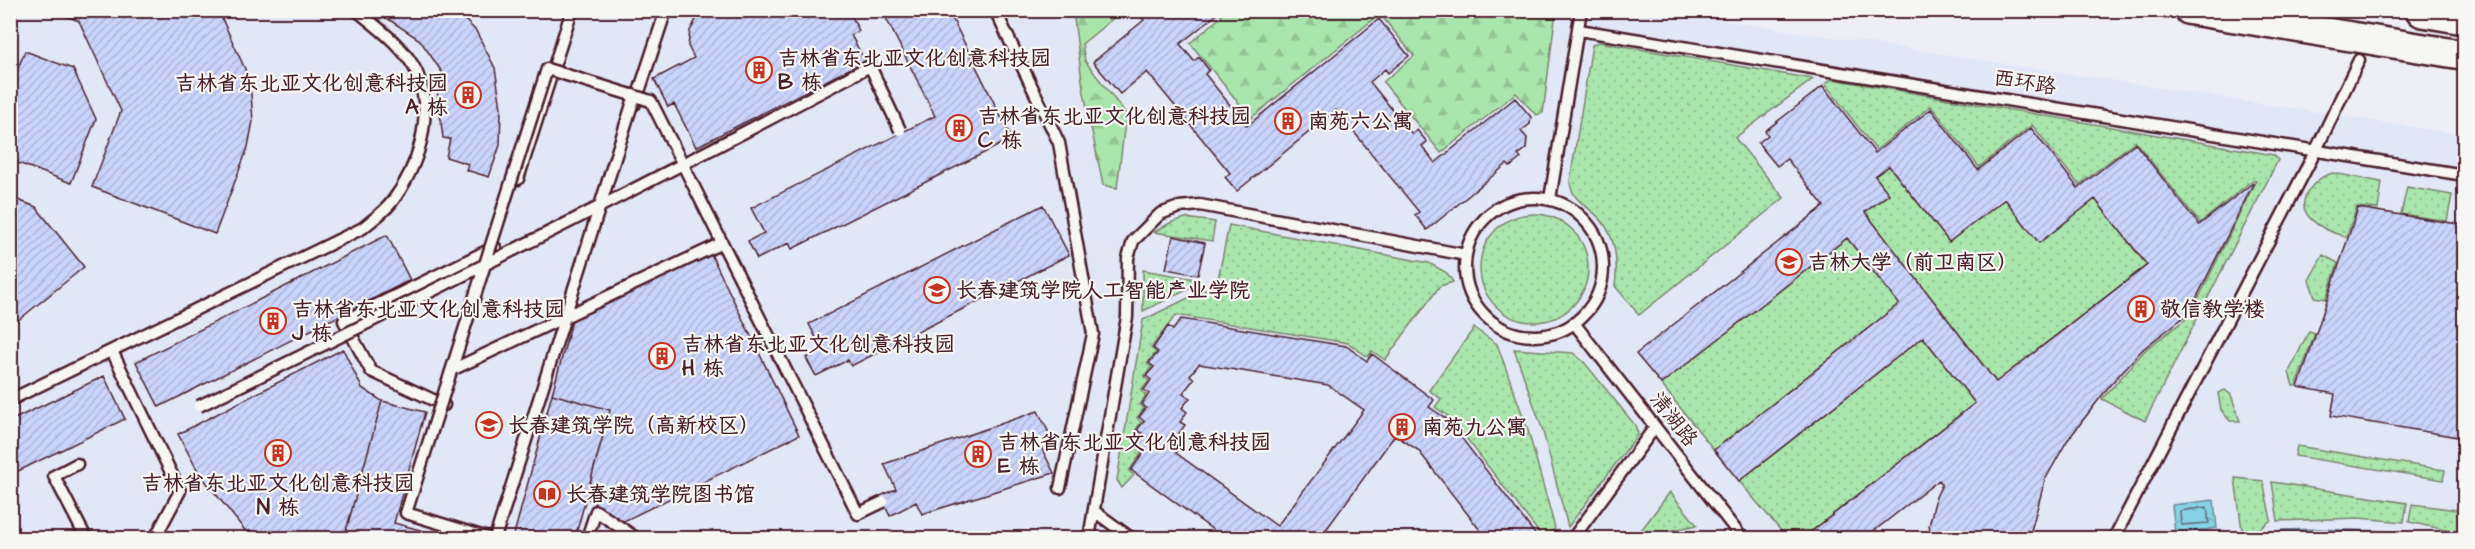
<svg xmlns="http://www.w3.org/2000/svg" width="2475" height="549" viewBox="0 0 2475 549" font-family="'Architects Daughter','LXGW WenKai TC',sans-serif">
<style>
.built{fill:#e2e7f6}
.grass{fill:url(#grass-dots);stroke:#7a826c;stroke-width:1.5}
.forest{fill:url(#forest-firs);stroke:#7a826c;stroke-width:1.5}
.water{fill:url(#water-ripples);stroke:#6d8a9b;stroke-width:1.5}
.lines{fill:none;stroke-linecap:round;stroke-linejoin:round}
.shore{stroke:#626675;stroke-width:1.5}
.building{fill:url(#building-hatch);stroke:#4a1f2b;stroke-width:1.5;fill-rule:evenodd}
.service-casing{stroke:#4a1f2b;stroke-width:15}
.tertiary-casing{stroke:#4a1f2b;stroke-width:33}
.primary-casing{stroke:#4a1f2b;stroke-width:38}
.service{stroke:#f6f6f2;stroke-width:10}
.tertiary{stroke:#f6f6f2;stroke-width:28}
.primary{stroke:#f6f6f2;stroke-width:33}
.service-bridge-casing{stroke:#4a1f2b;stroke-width:15;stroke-linecap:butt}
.service-bridge{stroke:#f6f6f2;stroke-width:10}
.labels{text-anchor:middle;stroke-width:4.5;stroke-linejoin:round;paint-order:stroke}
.poi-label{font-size:21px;font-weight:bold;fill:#4a1f2b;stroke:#f6f6f2;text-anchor:start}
.street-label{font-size:21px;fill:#4a1f2b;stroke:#f6f6f2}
</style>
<defs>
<pattern id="grass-dots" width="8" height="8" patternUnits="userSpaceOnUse" patternTransform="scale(1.5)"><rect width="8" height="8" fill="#a9e6ac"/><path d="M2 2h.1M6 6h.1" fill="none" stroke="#93c594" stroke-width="1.8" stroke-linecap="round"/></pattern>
<pattern id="forest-firs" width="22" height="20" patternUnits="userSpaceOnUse" patternTransform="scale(1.5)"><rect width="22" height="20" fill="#a9e6ac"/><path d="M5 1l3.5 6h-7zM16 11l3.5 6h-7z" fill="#93c594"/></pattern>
<pattern id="water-ripples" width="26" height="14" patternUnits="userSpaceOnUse" patternTransform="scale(1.5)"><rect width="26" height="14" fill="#85d1e5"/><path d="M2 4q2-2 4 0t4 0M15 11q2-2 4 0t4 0" fill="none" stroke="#74b3c5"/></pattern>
<pattern id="building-hatch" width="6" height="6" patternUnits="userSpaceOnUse" patternTransform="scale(1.5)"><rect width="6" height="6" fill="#cad3fb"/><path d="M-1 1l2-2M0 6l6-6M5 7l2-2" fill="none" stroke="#afb5d7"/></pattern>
</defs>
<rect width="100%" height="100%" fill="#edeff4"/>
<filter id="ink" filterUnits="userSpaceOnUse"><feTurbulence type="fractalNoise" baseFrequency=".0167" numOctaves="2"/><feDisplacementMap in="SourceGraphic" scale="12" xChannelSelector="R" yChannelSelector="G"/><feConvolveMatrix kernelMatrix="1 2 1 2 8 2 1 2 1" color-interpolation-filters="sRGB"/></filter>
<g filter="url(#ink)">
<path class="built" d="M10,11h1653l801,124v403h-2453z"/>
<path class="grass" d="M1599,42l214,37 -78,59 49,60 -145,117 -24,-29c3,-23 2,-47 -14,-66 -12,-14 -30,-19 -31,-39l22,-136z
M1832,79l442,76 4,5 -133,261 -43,-22 44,-50 44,-33 66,-136h-3l-53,43 -65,-82 -56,44 -47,-60 -53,42 -48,-61 -55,44 -51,-66z
M1889,166l60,76 56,-43 34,43 56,-43 52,66 -151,117 -131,-170 23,-18 -13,-18z
M2333,173l49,9 -4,27 -21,-2 -11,30c-24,-7 -59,-24 -33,-52 6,-7 11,-10 20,-12z
M2407,187l45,8 -5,26 -46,-7z
M1480 268a54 54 0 1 1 108 0a54 54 0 1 1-108 0Z
M1185,218l30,4 -3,19 -58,-9 16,-9z
M1229,225l200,38 18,10 6,9 -13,4 -55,74 -13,-9 -4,6 -20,-14 -172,-28 -25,33 5,4 -9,12 5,3 -8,10 5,4 -8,10 5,4 -6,10 4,3 -7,10 4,4 -6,9 6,5 -8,9 9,7 -13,19 5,4 -12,13 -5,-8 26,-160 74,-36z
M1847,238l52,66 -185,146 -53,-66z
M2323,255l15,8 -12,36 -11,-2 -6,-17z
M1143,270l53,9 -1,7 -52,25z
M1474,328l23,16 31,86 27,98 -8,10h-4l-92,-120 -16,-11 6,-8 -12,-9z
M2309,331l6,2 -19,53h-3l-4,-14z
M1923,337l52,66 -172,135h-16l-48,-57z
M1514,349l59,4 11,9 51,63 3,9 -70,93 -26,-99z
M2225,390l6,5 9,26h-10l-9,-11 -3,-17z
M2297,446l148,24 -2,10 -148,-24z
M2235,478l28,3 8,39 -23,18h-5z
M2272,482l135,21 -3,19 -46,-4 -80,3z
M1670,492l27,33 -60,13 -1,-1z
M2412,504l52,7v23l-55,-12z"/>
<path class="forest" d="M1073,11h49l-40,33 3,17 41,53 -9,74 -14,-3 -20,-97z
M1218,11h338l-13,102 -7,2 -20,-22 -75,60 -58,-71 31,-26 -34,-42 -129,104 -61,-75 32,-27z"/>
<path class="water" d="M2214,500l3,28 -42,6 -3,-29z
M2315,529l62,2 48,7h-158l15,-8z"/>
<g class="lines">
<path class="shore" d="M2207,507l2,16 -28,2 -1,-14z
M2279,538c15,-7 91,-2 110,0"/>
</g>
<path class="building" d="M50,10h168l27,59 6,25 2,27 -5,26 -33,87 -123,-47 29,-76 -42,-90z
M388,10h67l21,21 19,37 6,40 -1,37 -11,32 -23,-7 2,-6 -22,-7 4,-18 -7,-1 -7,-56 10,-4 -26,-38 -35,-23z
M701,10h148l10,21 -8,4 14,26 -169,86 -22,-43 -6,3 -14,-28 40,-21 -6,-12 2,-15z
M882,10h66l64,129 -220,110 -3,-6 -32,16 -9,-18 16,-8 -13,-25 184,-92z
M1148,10h64l4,5 -36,29 14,17 5,-4 10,13 -4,4 42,52 132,-107 30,37 -21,17 -3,-4 -15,13 42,52 5,-4 10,12 -5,4 13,17 80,-65 16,19 -1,7 -9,7 6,7 -1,11 -8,6 3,3 -11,9 -3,-3 -80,66 -12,-15 4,-3 -83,-102 -99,81 -12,-14 5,-4 -83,-101 -27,22 -27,-32 51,-42 -3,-3z
M25,51l48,18 23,50 -25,64 -61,-23v-72z
M1823,86l52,67 56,-44 47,61 53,-42 47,60 57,-45 64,82 55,-43 -65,131 -46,36 -33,36 -43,56 -22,39 -16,58h-97l-3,-12 7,-29 6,-13 -3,-4 -74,58h-62l172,-135 -52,-66 -184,144 -25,-31 185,-146 -52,-66 -186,146 -25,-30 188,-148 -37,-47 -10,7 -19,-23 10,-8 -3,-4zM1889,166l60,76 56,-43 34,44 56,-44 52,66 -151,117 -131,-170 24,-18 -14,-18z
M10,197l26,10 48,60 -74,60z
M1043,205l26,50 -218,111 -3,-6 -32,16 -10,-18 16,-8 -13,-26z
M2358,208l106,17v213l-133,-22 4,-22 -37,-7z
M387,235l23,45 -251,127 -23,-45z
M1173,236l32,7 -7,32 -32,-6z
M709,250l90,185 -177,87 -36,-25 24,-87 -58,-16 21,-77z
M1181,319l165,27 21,15 5,-7 62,46 -5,7 18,12 88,115 -4,4h-52l4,-4 -65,-84 -23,-15 -75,103h-96l-93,-68 14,-19 -9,-6 8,-10 -7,-5 7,-9 -5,-4 7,-9 -4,-4 7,-10 -5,-4 7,-10 -5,-4 8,-9 -5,-4 9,-11 -5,-4 15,-22 5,4zM1199,364l129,21 36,25 -87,116 -101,-73 9,-13 -7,-5 7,-10 -5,-3 7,-10 -5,-4 8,-10 -7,-5 11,-14 -4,-4z
M343,349l19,39 20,13 -38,137h-93l-52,-65 -21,-39z
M104,376l21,43 -115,56v-54z
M552,394l58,16 -35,128h-62z
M382,401l43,11 -31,111 56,15h-106z
M1038,411l14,28 -12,6 14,28 -132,41 -6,-12 -26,14 -10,-20 16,-7 -12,-25z"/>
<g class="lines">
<defs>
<path id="service" d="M995,10l64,133 34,191 -33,154
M1579,30l885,145
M635,104l31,-94
M518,179l54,-169
M1465 267a69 69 0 1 1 138 0a69 69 0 1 1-138 0Z
M1550,199l31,-189
M1574,323l168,215
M112,351l68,140 -25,47
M10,400l353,-172c9,-8 20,-15 28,-25 27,-35 44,-86 26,-130 -10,-24 -40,-46 -61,-63
M444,405l-73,-34 -27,-50 151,-74
M77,464l-23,12 32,62
M1094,511l37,27
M587,538l9,-27 40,27
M1089,538l38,-221 1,-59 5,-17 27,-27 19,-7 21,-2 266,50
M1573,538l82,-111
M2114,538l202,-388 43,-90"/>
<path id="tertiary" d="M2189,10l275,45"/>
<path id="primary" d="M2423,10l41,7"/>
</defs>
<use href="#service" class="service-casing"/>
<use href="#tertiary" class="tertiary-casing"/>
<use href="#primary" class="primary-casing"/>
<use href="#service" class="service"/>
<use href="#tertiary" class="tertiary"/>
<use href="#primary" class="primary"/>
<defs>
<path id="service-bridge" d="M456,368l266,-125
M199,406c225,-110 450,-222 671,-340l30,64
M488,538l-82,-25 141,-444 104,32 207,413 25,-12
M495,538l140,-443"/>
</defs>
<use href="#service-bridge" class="service-bridge-casing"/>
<use href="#service-bridge" class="service-bridge"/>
</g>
</g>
<defs>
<symbol id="building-ring" viewBox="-11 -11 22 22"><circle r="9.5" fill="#f6f6f2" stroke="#c8321e" stroke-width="1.5"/><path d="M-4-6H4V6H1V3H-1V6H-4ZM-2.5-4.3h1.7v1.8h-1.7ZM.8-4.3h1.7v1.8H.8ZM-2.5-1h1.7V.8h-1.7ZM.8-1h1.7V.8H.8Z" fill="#c8321e"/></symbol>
<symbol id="university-ring" viewBox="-11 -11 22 22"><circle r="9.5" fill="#f6f6f2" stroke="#c8321e" stroke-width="1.5"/><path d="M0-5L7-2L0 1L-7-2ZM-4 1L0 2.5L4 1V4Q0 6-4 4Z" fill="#c8321e"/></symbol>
<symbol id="library-ring" viewBox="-11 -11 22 22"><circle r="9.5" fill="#f6f6f2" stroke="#c8321e" stroke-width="1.5"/><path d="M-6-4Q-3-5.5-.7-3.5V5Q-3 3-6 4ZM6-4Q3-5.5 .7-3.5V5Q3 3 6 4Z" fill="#c8321e"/></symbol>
</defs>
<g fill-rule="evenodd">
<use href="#building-ring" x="744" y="55" width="30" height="30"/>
<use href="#building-ring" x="453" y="80" width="30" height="30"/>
<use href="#building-ring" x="1273" y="106" width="30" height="30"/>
<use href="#building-ring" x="944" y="113" width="30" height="30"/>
<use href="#university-ring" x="1774" y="247" width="30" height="30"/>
<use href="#university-ring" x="922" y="275" width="30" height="30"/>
<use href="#building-ring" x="2126" y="294" width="30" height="30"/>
<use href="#building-ring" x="258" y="306" width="30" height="30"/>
<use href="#building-ring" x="647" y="341" width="30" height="30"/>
<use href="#university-ring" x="474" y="410" width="30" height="30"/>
<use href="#building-ring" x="1387" y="412" width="30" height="30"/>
<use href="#building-ring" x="263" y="438" width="30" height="30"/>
<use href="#building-ring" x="963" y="439" width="30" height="30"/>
<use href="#library-ring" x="532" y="479" width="30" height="30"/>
</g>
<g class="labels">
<g class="poi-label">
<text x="778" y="65">吉林省东北亚文化创意科技园<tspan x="778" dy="24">B 栋</tspan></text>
<text x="448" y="90" text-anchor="end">吉林省东北亚文化创意科技园<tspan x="448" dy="24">A 栋</tspan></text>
<text x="978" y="123">吉林省东北亚文化创意科技园<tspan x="978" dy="24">C 栋</tspan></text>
<text x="1308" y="128">南苑六公寓</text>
<text x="1808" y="269">吉林大学（前卫南区）</text>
<text x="956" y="297">长春建筑学院人工智能产业学院</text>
<text x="292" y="316">吉林省东北亚文化创意科技园<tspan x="292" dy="24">J 栋</tspan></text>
<text x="2160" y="316">敬信教学楼</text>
<text x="682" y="351">吉林省东北亚文化创意科技园<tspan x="682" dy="24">H 栋</tspan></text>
<text x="508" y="432">长春建筑学院（高新校区）</text>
<text x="1422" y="434">南苑九公寓</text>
<text x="998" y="449">吉林省东北亚文化创意科技园<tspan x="998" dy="24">E 栋</tspan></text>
<text x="278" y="490" text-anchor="middle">吉林省东北亚文化创意科技园<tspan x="278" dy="24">N 栋</tspan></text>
<text x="566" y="501">长春建筑学院图书馆</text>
</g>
<g class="street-label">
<text transform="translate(2025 82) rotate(9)" y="7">西环路</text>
<text transform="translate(1674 419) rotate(52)" y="7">清湖路</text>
</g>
</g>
<rect width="2475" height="549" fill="none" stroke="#f6f6f2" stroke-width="36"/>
<rect x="18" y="18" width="2439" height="513" fill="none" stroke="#4a1f2b" stroke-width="2" filter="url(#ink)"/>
</svg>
